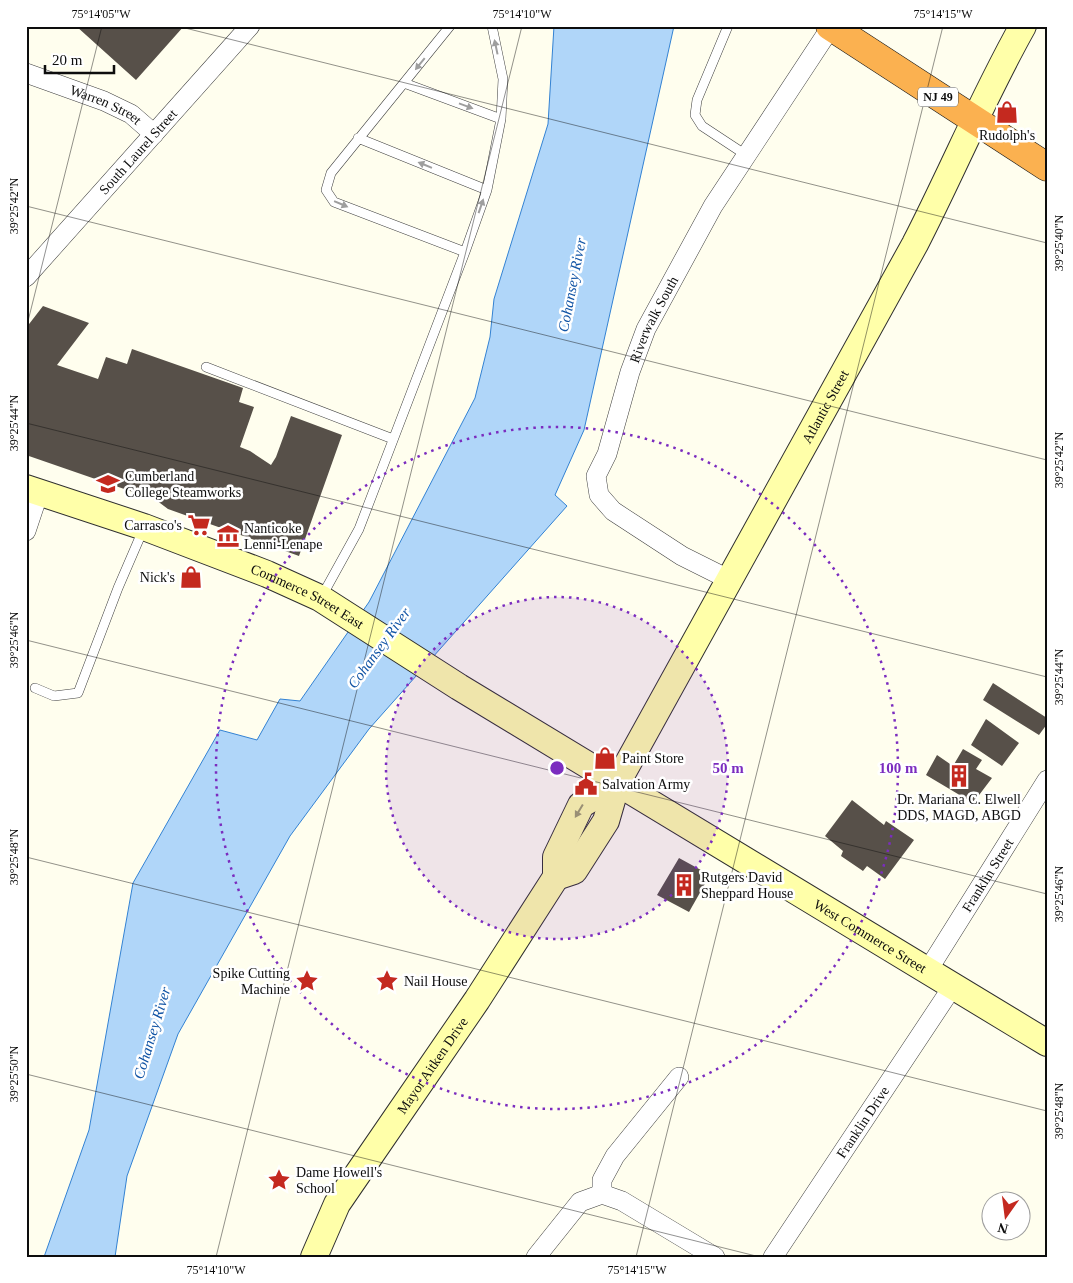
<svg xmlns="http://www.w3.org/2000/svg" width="1073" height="1283" viewBox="0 0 1073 1283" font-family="Georgia,serif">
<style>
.water{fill:#b0d6f9;stroke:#3382d3}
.building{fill:#575049}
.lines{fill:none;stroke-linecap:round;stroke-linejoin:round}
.lane-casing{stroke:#404040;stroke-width:10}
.street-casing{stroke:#404040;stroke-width:20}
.secondary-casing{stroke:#2f2f2f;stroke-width:28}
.highway-casing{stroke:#1e1e1e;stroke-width:29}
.lane{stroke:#fff;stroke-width:9}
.street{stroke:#fff;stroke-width:19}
.secondary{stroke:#ffffa9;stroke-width:26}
.highway{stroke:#fbb150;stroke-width:28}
.oneway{fill:#9e9e9e}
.oneway2{fill:#9e9e6b}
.ticks{fill:none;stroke:#0d0d0d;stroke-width:1;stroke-opacity:0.45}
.ring{fill:none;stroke:#7b2cbf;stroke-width:2.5;stroke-dasharray:2.5 5}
.labels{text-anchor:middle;stroke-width:5;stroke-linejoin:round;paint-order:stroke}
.shield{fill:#fff;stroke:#565656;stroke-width:1}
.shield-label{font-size:12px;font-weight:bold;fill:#0d0d0d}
.street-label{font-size:14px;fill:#0d0d0d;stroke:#fff}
.poi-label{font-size:14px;fill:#0d0d0d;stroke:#fff;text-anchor:start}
.water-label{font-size:15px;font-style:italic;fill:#1154a5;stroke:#fff}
.centre{fill:#7b2cbf;stroke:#fff;stroke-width:2.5}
.ring-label{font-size:15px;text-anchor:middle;font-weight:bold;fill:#7b2cbf;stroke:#fff;stroke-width:5;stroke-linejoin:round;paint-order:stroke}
.neatline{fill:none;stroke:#0d0d0d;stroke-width:2}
.ticks-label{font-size:12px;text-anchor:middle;fill:#0d0d0d}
</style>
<rect width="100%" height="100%" fill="#fffeee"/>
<path class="water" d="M554,26h120l-90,404 -29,65 12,11 -198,223 -79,107 -112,198 -51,142 -12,81h-71l45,-127 44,-247 87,-153 37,10 23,-41 20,2 69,-99 106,-204 15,-61 4,-38 54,-175z"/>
<path class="building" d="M76,26h108l-48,54z
M43,306l46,17 -32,42 41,14 8,-22 21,7 5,-15 111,39 -4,14 15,5 -14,40 10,4 21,14 5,-8 15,-41 51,19 -43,121 -131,-47 -12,-9 -130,-45v-127z
M993,683l54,35v6l-8,11 -56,-35z
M986,719l33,24 -17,23 -31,-21z
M963,749l19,11 -6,9 16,9 -19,25 -47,-28 11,-20 16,11z
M852,800l32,25 2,-4 28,19 -29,39 -18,-13 -4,5 -22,-15 2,-5 -18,-15z
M679,858l31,17 -21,37 -32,-17z"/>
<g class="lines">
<defs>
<path id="lane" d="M450,26l-119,147 -5,17 8,12 131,50
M728,26l-31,74 -2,15 7,11 44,29
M404,83l97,36
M358,138l129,52
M206,367l187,72
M322,596l37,-67 106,-277 22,-62 14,-71 2,-40 -11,-53
M35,688l19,8 24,-3 40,-105 25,-58"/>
<g id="street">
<path id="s1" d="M26,73l78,28 27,13 23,20"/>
<path id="s2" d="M26,277l224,-251"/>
<path d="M26,531l13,-39"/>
<path id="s3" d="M730,580l-48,-24 -69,-45 -14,-16 -3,-19 11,-22 23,-82 16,-43 67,-123 118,-179"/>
<path id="s4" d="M928,970l119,-190"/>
<path d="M602,1194v-14l13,-24 64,-79"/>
<path d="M536,1257l44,-55 22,-8 20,7 93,56"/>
<path id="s5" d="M773,1257l180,-271"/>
</g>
<g id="secondary">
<path id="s6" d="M26,488l118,39 123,47 53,24 139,89 588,356"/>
<path id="s7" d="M556,877l18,-6 32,-50 11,-38 298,-539c37,-72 68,-147 108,-218"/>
<path id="s8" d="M314,1257l23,-53 140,-204 79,-123v-20l25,-52 36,-22"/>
</g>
<path id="highway" d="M830,26l217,141"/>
</defs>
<use href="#lane" class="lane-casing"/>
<use href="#street" class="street-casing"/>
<use href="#secondary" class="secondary-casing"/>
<use href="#highway" class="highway-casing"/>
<use href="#lane" class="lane"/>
<use href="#street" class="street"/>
<use href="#secondary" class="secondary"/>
<use href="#highway" class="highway"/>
</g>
<defs><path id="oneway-solid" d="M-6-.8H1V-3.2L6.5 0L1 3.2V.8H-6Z" transform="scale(1.25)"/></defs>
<g class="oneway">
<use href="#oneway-solid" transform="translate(496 47) rotate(-102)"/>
<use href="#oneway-solid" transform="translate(420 64) rotate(129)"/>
<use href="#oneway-solid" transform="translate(466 106) rotate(20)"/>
<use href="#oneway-solid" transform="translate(425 165) rotate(-158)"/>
<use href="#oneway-solid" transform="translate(341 204) rotate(23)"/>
<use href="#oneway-solid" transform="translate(481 206) rotate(-71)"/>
</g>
<use class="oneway2" href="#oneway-solid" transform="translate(579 811) rotate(121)"/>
<path class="ticks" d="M177,26l870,217M26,206l1021,254M26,329l76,-303M26,423l1021,254M26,640l1021,254M26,857l1021,254M26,1074l734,183M216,1257l306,-1231M636,1257l307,-1231"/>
<circle cx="557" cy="768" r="171" fill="#7b2cbf" fill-opacity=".12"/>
<g class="ring">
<circle cx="557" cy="768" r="171"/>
<circle cx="557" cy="768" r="341"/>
</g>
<defs>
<symbol id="shop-bare" viewBox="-9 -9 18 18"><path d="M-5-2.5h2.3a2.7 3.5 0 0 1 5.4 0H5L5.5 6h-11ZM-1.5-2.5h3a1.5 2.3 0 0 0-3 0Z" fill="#c4291f" stroke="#fff" stroke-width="2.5" paint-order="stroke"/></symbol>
<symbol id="university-bare" viewBox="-9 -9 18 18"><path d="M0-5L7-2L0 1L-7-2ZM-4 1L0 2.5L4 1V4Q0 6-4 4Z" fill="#c4291f" stroke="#fff" stroke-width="2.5" paint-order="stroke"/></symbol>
<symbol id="supermarket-bare" viewBox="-9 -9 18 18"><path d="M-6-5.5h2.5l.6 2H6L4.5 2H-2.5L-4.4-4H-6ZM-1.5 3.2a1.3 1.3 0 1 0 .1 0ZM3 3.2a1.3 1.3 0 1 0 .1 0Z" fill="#c4291f" stroke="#fff" stroke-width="2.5" paint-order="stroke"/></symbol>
<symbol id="museum-bare" viewBox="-9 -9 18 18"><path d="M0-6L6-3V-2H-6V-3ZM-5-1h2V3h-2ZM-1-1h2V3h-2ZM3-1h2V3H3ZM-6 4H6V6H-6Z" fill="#c4291f" stroke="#fff" stroke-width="2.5" paint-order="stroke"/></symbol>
<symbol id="building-bare" viewBox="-9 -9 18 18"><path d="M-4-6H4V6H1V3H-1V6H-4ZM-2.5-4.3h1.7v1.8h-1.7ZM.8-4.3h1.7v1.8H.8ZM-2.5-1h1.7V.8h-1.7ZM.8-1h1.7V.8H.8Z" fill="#c4291f" stroke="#fff" stroke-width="2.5" paint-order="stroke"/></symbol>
<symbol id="civic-bare" viewBox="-9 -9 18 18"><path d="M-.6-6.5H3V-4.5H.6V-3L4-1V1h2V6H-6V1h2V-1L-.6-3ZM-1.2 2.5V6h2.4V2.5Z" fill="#c4291f" stroke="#fff" stroke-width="2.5" paint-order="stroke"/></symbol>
<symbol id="sight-bare" viewBox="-9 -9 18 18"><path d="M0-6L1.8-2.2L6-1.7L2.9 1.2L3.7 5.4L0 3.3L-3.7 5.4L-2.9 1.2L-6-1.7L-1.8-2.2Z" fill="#c4291f" stroke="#fff" stroke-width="2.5" paint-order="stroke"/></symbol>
</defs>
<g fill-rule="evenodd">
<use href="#shop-bare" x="991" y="96" width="32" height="32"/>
<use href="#university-bare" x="92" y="468" width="32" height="32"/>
<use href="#supermarket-bare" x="183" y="509" width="32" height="32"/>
<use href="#museum-bare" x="212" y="520" width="32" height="32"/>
<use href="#shop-bare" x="175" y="561" width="32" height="32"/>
<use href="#shop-bare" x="589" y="742" width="32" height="32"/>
<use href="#building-bare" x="943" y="760" width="32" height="32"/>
<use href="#civic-bare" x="570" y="768" width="32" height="32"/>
<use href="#building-bare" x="668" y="869" width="32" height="32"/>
<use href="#sight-bare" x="291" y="965" width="32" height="32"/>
<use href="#sight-bare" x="371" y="965" width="32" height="32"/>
<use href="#sight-bare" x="263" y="1164" width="32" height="32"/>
</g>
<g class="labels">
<rect class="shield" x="918" y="87.5" width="40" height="19" rx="4"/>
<g class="shield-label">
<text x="938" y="101">NJ 49</text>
</g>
<g class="street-label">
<text dy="5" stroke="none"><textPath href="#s1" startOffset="86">Warren Street</textPath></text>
<text dy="5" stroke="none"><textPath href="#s2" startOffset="168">South Laurel Street</textPath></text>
<text dy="5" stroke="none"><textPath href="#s3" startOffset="344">Riverwalk South</textPath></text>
<text dy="5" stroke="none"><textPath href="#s7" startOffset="548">Atlantic Street</textPath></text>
<text dy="5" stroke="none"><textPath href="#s6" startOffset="302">Commerce Street East</textPath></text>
<text dy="5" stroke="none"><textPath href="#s4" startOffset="112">Franklin Street</textPath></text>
<text dy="5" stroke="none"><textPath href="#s6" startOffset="960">West Commerce Street</textPath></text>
<text dy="5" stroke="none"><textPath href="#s8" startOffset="226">Mayor Aitken Drive</textPath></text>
<text dy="5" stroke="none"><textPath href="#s5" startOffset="162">Franklin Drive</textPath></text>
</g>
<g class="poi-label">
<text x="1007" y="140" text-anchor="middle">Rudolph's</text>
<text x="125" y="481">Cumberland<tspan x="125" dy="16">College Steamworks</tspan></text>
<text x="182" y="530" text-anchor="end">Carrasco's</text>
<text x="244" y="533">Nanticoke<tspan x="244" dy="16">Lenni-Lenape</tspan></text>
<text x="175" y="582" text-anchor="end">Nick's</text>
<text x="622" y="763">Paint Store</text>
<text x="602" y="789">Salvation Army</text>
<text x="959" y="804" text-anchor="middle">Dr. Mariana C. Elwell<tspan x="959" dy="16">DDS, MAGD, ABGD</tspan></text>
<text x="701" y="882">Rutgers David<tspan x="701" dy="16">Sheppard House</tspan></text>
<text x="290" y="978" text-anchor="end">Spike Cutting<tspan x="290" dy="16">Machine</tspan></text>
<text x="404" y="986">Nail House</text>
<text x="296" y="1177">Dame Howell's<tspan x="296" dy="16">School</tspan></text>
</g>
<g class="water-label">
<text transform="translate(572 285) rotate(-79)" y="5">Cohansey River</text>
<text transform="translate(379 648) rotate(-54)" y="5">Cohansey River</text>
<text transform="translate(152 1033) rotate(-73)" y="5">Cohansey River</text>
</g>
</g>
<circle cx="557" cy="768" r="8" class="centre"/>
<g class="ring-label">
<text x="728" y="773">50 m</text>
<text x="898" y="773">100 m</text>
</g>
<rect width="1073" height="1283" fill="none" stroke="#ffffff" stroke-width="55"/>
<g transform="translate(1006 1216) rotate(194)"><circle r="24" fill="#ffffff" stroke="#9e9e9e"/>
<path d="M0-4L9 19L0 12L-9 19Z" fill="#c4291f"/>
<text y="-8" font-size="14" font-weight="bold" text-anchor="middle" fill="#0d0d0d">N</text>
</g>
<path d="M45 65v8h69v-8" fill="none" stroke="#0d0d0d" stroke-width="2.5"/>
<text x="52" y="65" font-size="15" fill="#0d0d0d" stroke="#ffffff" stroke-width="4" paint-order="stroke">20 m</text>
<rect x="28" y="28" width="1018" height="1228" class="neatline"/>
<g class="ticks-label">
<text x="101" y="18">75°14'05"W</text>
<text x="522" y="18">75°14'10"W</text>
<text x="943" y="18">75°14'15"W</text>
<text transform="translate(14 206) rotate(-90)" y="4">39°25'42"N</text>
<text transform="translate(1059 243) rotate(-90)" y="4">39°25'40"N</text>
<text transform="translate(14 423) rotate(-90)" y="4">39°25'44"N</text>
<text transform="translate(1059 460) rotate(-90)" y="4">39°25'42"N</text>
<text transform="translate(14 640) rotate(-90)" y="4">39°25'46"N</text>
<text transform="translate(1059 677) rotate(-90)" y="4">39°25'44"N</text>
<text transform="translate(14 857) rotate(-90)" y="4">39°25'48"N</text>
<text transform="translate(1059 894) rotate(-90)" y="4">39°25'46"N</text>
<text transform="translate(14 1074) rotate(-90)" y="4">39°25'50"N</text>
<text transform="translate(1059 1111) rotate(-90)" y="4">39°25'48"N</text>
<text x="216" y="1274">75°14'10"W</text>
<text x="637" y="1274">75°14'15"W</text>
</g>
</svg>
